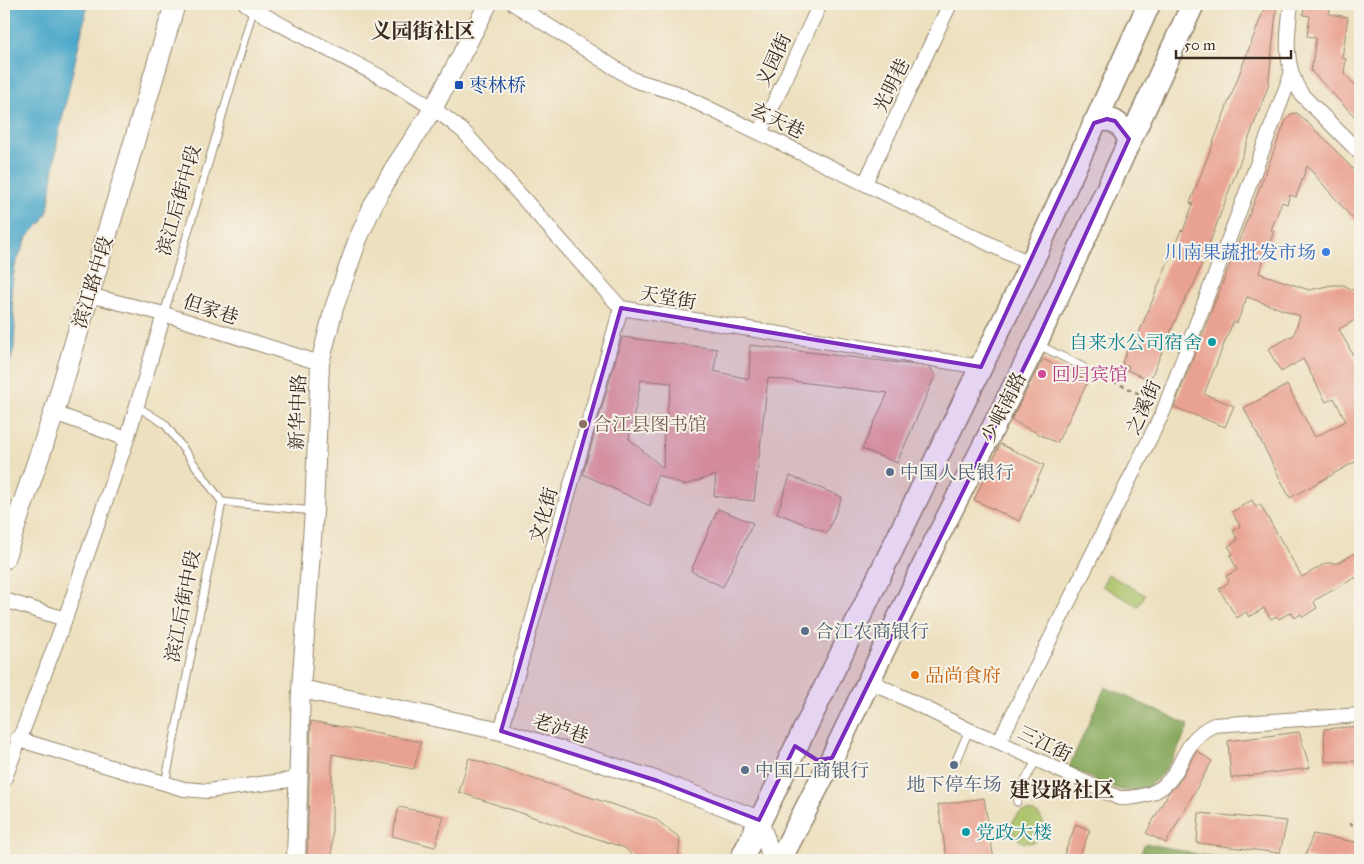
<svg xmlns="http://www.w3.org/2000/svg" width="1364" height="864" viewBox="0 0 1364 864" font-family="'IM FELL Great Primer','Noto Serif SC',serif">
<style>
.green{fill:#abc369;stroke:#737644}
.forest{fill:#88a95d;stroke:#626a3e}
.water{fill:#4aa7c9;stroke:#426874}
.building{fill:#e9a291;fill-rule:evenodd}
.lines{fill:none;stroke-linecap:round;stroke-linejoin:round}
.service-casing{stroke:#94856e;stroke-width:9}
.minor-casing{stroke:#94856e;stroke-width:16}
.tertiary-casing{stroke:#94856e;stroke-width:20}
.secondary-casing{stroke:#94856e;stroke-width:22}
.primary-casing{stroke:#94856e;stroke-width:25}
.path{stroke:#94856e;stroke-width:2.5;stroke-dasharray:4 4;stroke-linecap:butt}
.service{stroke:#fff;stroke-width:7}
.minor{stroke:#fff;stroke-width:14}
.tertiary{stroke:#fff;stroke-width:18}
.secondary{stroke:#fff;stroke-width:20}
.primary{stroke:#fff;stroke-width:22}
.marked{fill:#7b2cbf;fill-opacity:0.2;stroke:#7b2cbf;stroke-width:4;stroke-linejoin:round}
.transit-dot{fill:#1a4fb4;stroke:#f7f3e8;stroke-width:2}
.shop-dot{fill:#3f7fe0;stroke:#f7f3e8;stroke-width:2}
.culture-dot{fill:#0f9aa8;stroke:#f7f3e8;stroke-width:2}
.hotel-dot{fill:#d1479c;stroke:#f7f3e8;stroke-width:2}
.education-dot{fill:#8d6e63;stroke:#f7f3e8;stroke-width:2}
.service-dot{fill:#5c6f8a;stroke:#f7f3e8;stroke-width:2}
.food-dot{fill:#e8710a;stroke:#f7f3e8;stroke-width:2}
.labels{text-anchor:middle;stroke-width:4;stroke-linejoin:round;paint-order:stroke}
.street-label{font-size:19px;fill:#3b2a1e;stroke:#f7f3e8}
.transit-label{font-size:19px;fill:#164399;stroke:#f7f3e8;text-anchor:start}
.shop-label{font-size:19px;fill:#366cbe;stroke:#f7f3e8;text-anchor:end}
.culture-label{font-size:19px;fill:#0d838f;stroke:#f7f3e8;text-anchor:end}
.hotel-label{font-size:19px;fill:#b23c85;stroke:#f7f3e8;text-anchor:start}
.education-label{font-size:19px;fill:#785e54;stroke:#f7f3e8;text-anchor:start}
.service-label{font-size:19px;fill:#4e5e75;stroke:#f7f3e8;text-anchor:start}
.food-label{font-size:19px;fill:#c56008;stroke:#f7f3e8;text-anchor:start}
.quarter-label{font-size:21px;font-weight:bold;fill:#3b2a1e;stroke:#f7f3e8}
</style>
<rect width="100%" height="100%" fill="#f7f3e8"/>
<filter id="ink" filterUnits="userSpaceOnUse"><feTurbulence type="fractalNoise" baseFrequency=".02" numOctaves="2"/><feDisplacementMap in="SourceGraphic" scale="10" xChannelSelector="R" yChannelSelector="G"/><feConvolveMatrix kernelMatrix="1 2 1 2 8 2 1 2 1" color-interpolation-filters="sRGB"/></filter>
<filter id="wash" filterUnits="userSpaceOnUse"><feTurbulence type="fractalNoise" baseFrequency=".0096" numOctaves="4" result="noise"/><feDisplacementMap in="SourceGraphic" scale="20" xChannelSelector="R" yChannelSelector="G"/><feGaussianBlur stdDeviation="1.12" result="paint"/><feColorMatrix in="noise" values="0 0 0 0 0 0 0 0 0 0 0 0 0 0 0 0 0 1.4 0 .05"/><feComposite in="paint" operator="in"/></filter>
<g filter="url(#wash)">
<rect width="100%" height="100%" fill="#ede0bf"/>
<path class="green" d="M1108,574l37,21 -7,11 -36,-20z
M1012 827a16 16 0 1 1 32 0a16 16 0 1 1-32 0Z"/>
<path class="forest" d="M1105,687l84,38c-13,29 -33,78 -74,63 -16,-5 -31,-14 -46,-21z
M1145,843l80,17h-87z"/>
<path class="water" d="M4,4h84l-30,133 -10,74 -6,11 -15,15 -12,29 -4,25 4,36 -1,21 -10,38z"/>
<g id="blocks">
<path class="building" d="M1266,4h11l-9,83 -73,195 -14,25 -31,73 -23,-10 2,-4 -7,-3 7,-17 4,2 48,-118 2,1 10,-27 -3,-1z
M1304,4h27l-2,10 19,3 -6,41 4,1 -2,14 16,17v32l-49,-51 5,-33 -9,-2 3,-20 -7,-1z
M1297,113l29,27 34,37v50l-53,-61 -11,31 -6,-2 -3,9 -5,-2 -11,28 3,1 -15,42 50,17 23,-5h12l10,6 6,10v16l-21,12 21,39v17l-4,2 4,8v64l-70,39 -46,-90 43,-23 28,52 31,-16 -12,-23 -8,4 -23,-43 -22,13 -13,-23 26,-14 6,-19 -53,-19 -10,26 -4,-1 -29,72 30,12 -9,21 -51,-20 112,-287 5,-6z
M622,337l95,12 -3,22 35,8 1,-34 166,20 14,2 5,9 -38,87 -35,-14 26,-56 -120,-15 -14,123 -40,-5 2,-21 -32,10 -27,-10 -7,31 -67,-32zM641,380l31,3 -8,46 -1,39 -34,-29z
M1043,359l45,22 -31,62 -46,-23z
M1000,444l44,21 -25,56 -45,-21z
M790,476l52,21 -15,36 -50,-20z
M1252,500l4,7 4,-3 42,73 24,-14h12l22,-13v25l-45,25 -1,2 3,6 -14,9 -2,-3 -6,4 -4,-6 -12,7 -3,-3 -5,3 -7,-11 -15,9 -3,-5 -9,6 -18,-29 10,-7 -3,-6 11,-6 -7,-15 3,-1 -5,-8 10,-6 -5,-9 7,-5 -8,-14z
M718,509l35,14 -30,64 -32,-16z
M311,721l110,21 -7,27 -82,-15v106h-25z
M1360,726v35l-35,1 -1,-33z
M1299,732l11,36 -79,10 -3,-37z
M1197,751l15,10 -46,82 -20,-10 23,-41 8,-7z
M469,758l185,60 26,20 -2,22h-42l-11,-12 -166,-56z
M984,798l10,62h-47l-9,-55z
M399,807l45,9 -9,31 -43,-11z
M1199,813l88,8 -7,32 -83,-10z
M1076,824l14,6 -12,30h-16z
M1313,834l47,9v17h-39l-16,-3z"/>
</g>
</g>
<g filter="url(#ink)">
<use href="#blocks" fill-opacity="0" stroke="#94856e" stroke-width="1"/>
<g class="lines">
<defs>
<path id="service" d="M164,314l90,-307
M1039,345l44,22
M138,407l27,17 57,78 -57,282
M222,502l92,9
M954,765l15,-35
M1017,802l5,-16 14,-25"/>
<path id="minor" d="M246,4c70,45 153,73 218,128l157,176 360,59
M514,4l120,76 43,13 354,171
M1291,4c-4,32 -8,63 11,91l58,58
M760,133l60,-129
M865,183l85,-179
M89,295l75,19 156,49
M54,413l73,26
M4,600l61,19
M868,680l101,50 30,12 120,56c74,0 49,-53 95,-73l146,-10
M501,731l120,-423
M17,739l167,50 24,2 90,-12
M999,742l164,-330 128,-337
M4,780l61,-161 62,-180 37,-125"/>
<path id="tertiary" d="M301,689l200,42 157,50 101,39 14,40
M296,860l5,-171 13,-178 6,-148 14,-55 24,-69 16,-36 20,-35 39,-59 55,-105"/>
<path id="secondary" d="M4,559l50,-146 121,-409"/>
<path id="primary" d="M1094,123c17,-9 28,1 35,16
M741,860l290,-596 118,-260
M780,860l52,-102 101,-212 103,-203 157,-339"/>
</defs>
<use href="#service" class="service-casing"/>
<use href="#minor" class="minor-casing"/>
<use href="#tertiary" class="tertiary-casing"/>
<use href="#secondary" class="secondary-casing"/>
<use href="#primary" class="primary-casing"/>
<path class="path" d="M1092,371l60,29
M1349,824l11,2"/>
<use href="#service" class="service"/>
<use href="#minor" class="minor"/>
<use href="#tertiary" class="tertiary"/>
<use href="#secondary" class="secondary"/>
<use href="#primary" class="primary"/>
</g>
</g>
<path class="marked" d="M1107,119l8,2 14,18 -93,204 -204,415 -15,2 -22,-14 -36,74 -101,-39 -157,-50 120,-423 360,59 113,-244z"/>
<rect class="transit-dot" x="454" y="80" width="10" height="10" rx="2.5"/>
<circle class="shop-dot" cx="1326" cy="252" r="5"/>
<g class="culture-dot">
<circle cx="1212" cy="342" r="5"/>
<circle cx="966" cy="832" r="5"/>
</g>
<circle class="hotel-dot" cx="1042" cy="374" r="5"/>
<circle class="education-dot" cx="583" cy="424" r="5"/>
<g class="service-dot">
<circle cx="890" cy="472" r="5"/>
<circle cx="805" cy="631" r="5"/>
<circle cx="954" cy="765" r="5"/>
<circle cx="745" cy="770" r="5"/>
</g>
<circle class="food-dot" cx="915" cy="675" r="5"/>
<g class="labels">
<g class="street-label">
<text transform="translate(773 60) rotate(-65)" y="7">义园街</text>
<text transform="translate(891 85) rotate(-64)" y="7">光明巷</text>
<text transform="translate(778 120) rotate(26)" y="7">玄天巷</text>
<text transform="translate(178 200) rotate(-74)" y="7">滨江后街中段</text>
<text transform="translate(92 282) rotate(-73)" y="7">滨江路中段</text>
<text transform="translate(668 297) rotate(10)" y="7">天堂街</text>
<text transform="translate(211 309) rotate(18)" y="7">但家巷</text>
<text transform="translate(1003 407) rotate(-63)" y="7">少岷南路</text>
<text transform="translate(1143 407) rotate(-66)" y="7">之溪街</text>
<text transform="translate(297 412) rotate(-88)" y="7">新华中路</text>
<text transform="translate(543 515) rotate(-74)" y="7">文化街</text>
<text transform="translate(182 606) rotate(-79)" y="7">滨江后街中段</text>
<text transform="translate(561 728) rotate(18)" y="7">老泸巷</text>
<text transform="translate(1045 743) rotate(26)" y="7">三江街</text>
</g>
<g class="transit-label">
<text x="469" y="92">枣林桥</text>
</g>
<g class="shop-label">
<text x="1316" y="259">川南果蔬批发市场</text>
</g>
<g class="culture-label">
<text x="1202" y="349">自来水公司宿舍</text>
<text x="976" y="839" text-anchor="start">党政大楼</text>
</g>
<g class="hotel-label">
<text x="1052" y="381">回归宾馆</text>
</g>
<g class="education-label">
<text x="593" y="431">合江县图书馆</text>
</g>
<g class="service-label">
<text x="900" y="479">中国人民银行</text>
<text x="815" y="638">合江农商银行</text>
<text x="755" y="777">中国工商银行</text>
<text x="954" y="791" text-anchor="middle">地下停车场</text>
</g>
<g class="food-label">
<text x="925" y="682">品尚食府</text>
</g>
<g class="quarter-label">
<text x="423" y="38">义园街社区</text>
<text x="1062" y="797">建设路社区</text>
</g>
</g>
<rect width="1364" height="864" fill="none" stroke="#f7f3e8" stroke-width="20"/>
<path d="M1176 50v8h115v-8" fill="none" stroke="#3b2a1e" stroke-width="2.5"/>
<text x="1184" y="50" font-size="15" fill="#3b2a1e" stroke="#f7f3e8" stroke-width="4" paint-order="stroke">50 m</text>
</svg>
